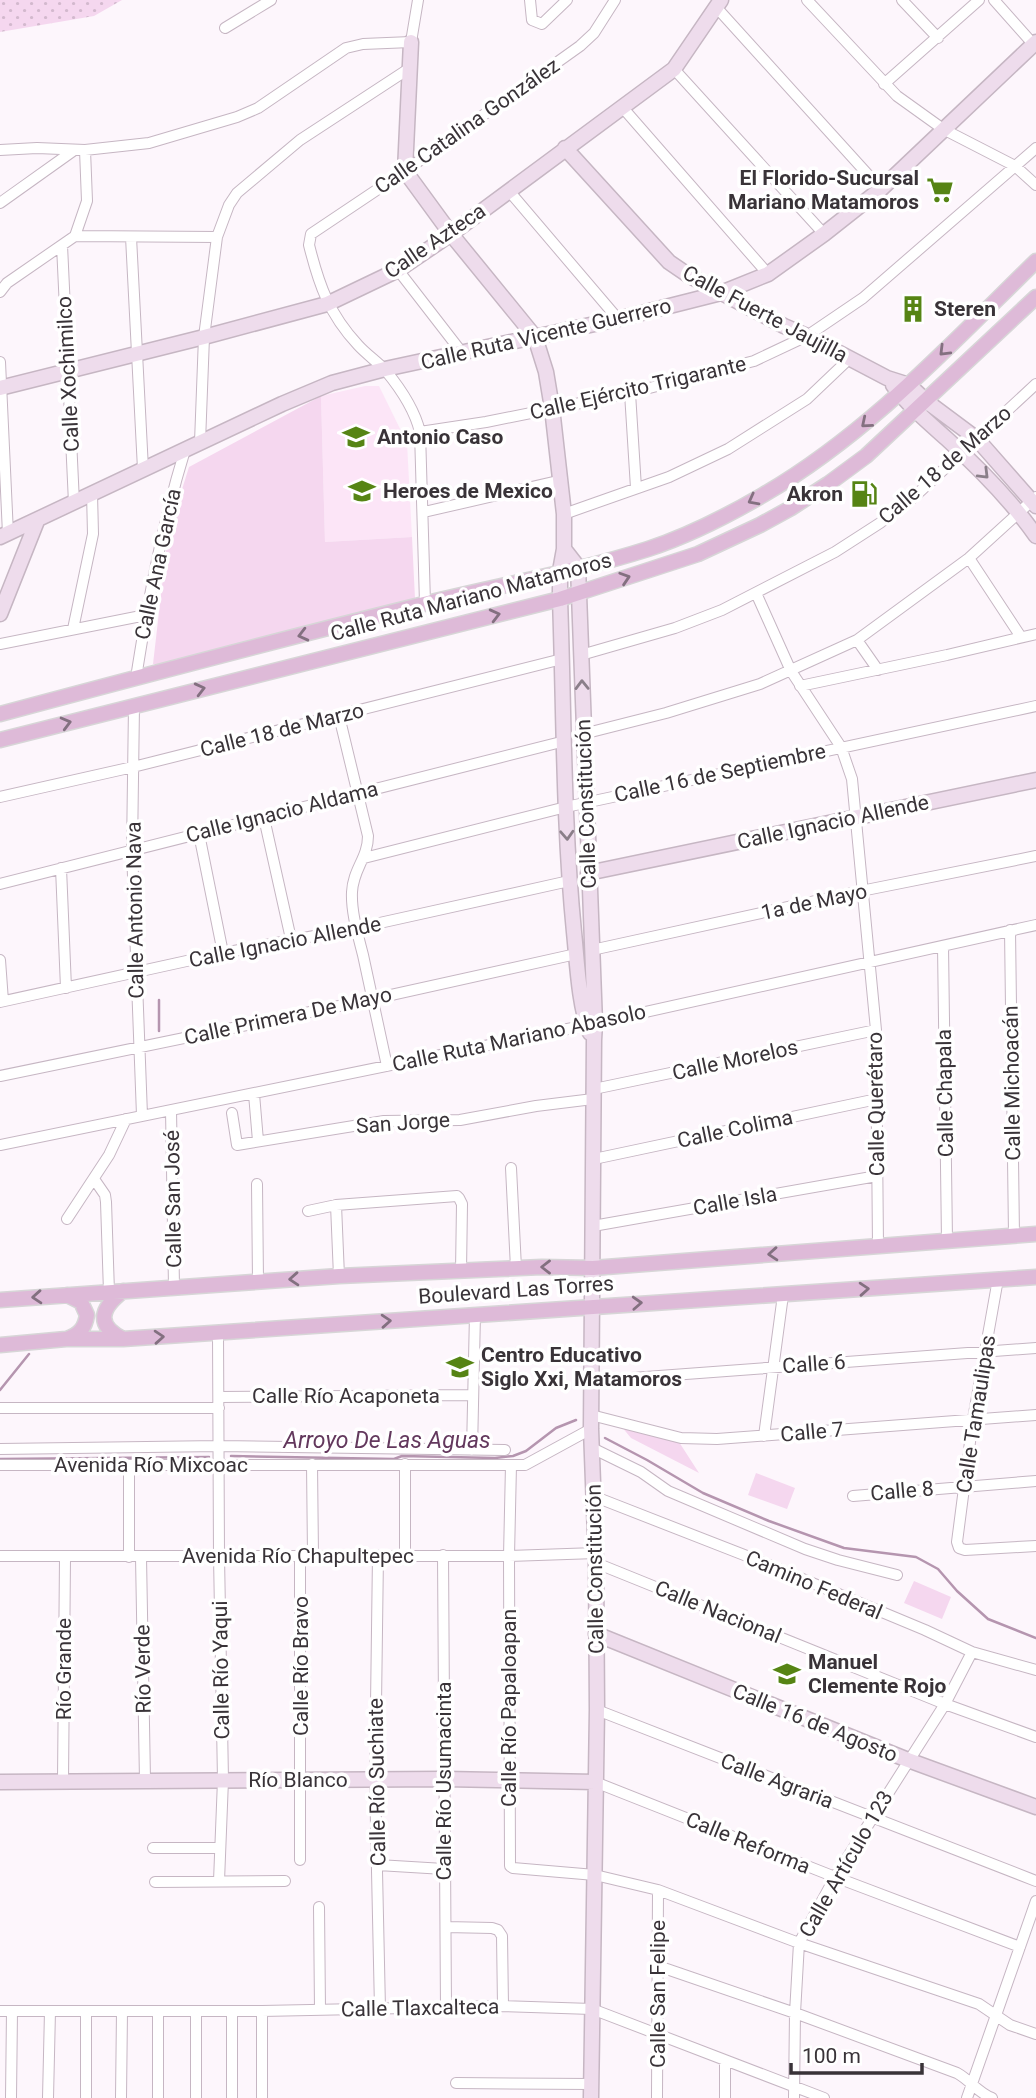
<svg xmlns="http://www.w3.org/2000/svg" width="1036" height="2098" viewBox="0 0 1036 2098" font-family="Roboto,sans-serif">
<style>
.built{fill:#fce5f7}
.grass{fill:url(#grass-dots)}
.park{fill:#f5d7ef}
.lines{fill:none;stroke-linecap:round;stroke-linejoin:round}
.stream{stroke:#b595af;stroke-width:2.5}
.street-casing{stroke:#c6b6c3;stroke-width:12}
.secondary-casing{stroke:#c6b6c3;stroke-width:17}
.primary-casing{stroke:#d7d6d7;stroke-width:17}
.street{stroke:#fff;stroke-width:10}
.secondary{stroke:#eedcec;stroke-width:14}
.primary{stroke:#debad8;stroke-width:14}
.oneway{stroke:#837080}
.oneway2{stroke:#8a7f89}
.labels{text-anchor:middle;stroke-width:7;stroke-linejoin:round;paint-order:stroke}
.street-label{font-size:21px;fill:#393338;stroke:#fff}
.poi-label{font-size:21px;font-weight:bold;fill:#393338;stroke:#fff;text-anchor:start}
.water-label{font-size:23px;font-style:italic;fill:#63385d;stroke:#fff}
</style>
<defs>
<pattern id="grass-dots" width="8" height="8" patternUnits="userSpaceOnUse" patternTransform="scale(1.75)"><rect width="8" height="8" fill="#f5d7ef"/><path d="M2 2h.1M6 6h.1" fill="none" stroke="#d3b9ce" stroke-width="1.8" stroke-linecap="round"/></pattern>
</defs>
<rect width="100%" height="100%" fill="#fdf6fc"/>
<path class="built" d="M365,386h14l28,57 5,94 -87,5 -4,-146z"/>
<path class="grass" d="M0,0h122l-28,16 -94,16z"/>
<path class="park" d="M321,396l4,146 87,-5 3,62 -251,66 -11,-1 15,-130 21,-67z
M621,1426l58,16 20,31 -68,-35z
M756,1473l39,15 -8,21 -39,-14z
M914,1581l37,16 -9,22 -38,-16z"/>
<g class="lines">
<path class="stream" d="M159,1000v31
M0,1390l29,-36
M605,1438l42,22 56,33 66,28 75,27 72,9 22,12 19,22 31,28 48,19
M231,1456l163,3 8,-3 93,2 18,-2 13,-5 30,-23 20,-8
M0,1459l209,-2"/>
<defs>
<path id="street" d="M530,0l2,20 10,4 25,-24
M807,0l90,96 46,33 72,37 21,19
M902,0l36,38
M994,0l40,45
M717,8l164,181
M225,28l46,-28
M674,69l150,165
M884,84l95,-84
M623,108l145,166
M0,150l37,-2 48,2 64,-7 88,-26 21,-9 88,-60 17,-4 48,-2 7,-42
M509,191l109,128
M0,203l73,-52
M75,236l142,1
M131,237l12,232
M62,245l12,258
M398,270l65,84
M0,292l7,-9 68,-47 12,-35 -2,-51
M0,362l8,172
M630,393l6,95
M420,432l66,-10 144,-29 124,-32 53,-25 56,-38 173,-150
M200,442l4,-105 13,-100 12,-32 8,-12 63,-53 110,-72
M424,512l138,-32
M564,514l105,-37 59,-28 79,-50 42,-40
M969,558l52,79
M756,593l35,78 50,76 11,32 24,251 2,216
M425,603l-5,-171c-5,-21 -20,-44 -34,-61 -8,-9 -19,-16 -28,-26 -29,-31 -39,-60 -49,-100l2,-11 94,-63 175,-125 14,-13 21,-33
M73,629l20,-95 -1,-41
M857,640l21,30
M0,644l146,-29
M581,655l94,-27 47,-18 113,-58 45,-29 34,-26 122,-113
M136,678c12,-77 26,-153 49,-228
M800,686l147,-31 89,-21
M134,706l-2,144 10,265
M339,716l29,120c0,22 -15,33 -16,56 -1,20 6,43 11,63 8,37 16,74 24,111
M583,734l83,-21 94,-29 97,-44 112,-82 67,-61
M0,797l133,-30 429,-108
M264,818l27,121
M199,834l24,119
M364,858l202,-51 470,-101
M61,868l5,120
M0,884l565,-143
M1010,930l4,305
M943,946l4,294
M592,950l269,-59 175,-35
M0,960l3,41
M0,1002l223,-49 134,-25 212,-47
M0,1076l373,-77 203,-45
M594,1089l282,-59
M254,1094l4,47
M171,1110l3,177
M232,1113l5,32 147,-24 76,-1 76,-14 57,-7
M0,1145l587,-120 449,-100
M594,1159l283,-60
M511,1168l5,100
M94,1179l11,16 1,7 3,90
M257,1184l1,97
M336,1205l3,71
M308,1211l28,-6 121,-9 2,2 3,6 -1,67
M67,1219l42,-64 17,-36
M593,1226l284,-50
M998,1279l-25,140 -16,123 2,6 6,2 71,-4
M218,1333l1,223 4,224 -4,101
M591,1381l445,-33
M219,1397l254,-2
M0,1408h219
M591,1415l90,23 36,1 319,-24
M764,1436l19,-141
M592,1448l49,24 27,19 137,58 33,11 59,15
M0,1449l219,-3 286,4
M472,1450l3,-136
M312,1464l1,91
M405,1464v91
M0,1465h525l66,-36
M511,1465l-2,91 1,310 3,2 82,7 63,15 141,53 180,61 31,21 26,9
M593,1496l169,66 163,68 47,22 64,18
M853,1496l183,-15
M378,1555l-3,224 5,230
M443,1555l3,453
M0,1556h509l87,-3
M129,1557v-91
M141,1557l4,223
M596,1563l349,141 91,33
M597,1710l439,171
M63,1781l2,-223
M595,1782l240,95 185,70
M153,1848h66
M300,1860v-305
M378,1865l66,4
M155,1882l130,-1
M319,1907l1,103
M446,1927l46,1 6,2 4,6 1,70
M658,1966l137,47 162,60c13,7 21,20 35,25
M0,2011h262l241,-5 89,3 232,89
M158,2011v87
M456,2083l135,1
M11,2098l1,-87
M48,2098l2,-87
M86,2098v-87
M121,2098l1,-87
M196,2098v-87
M232,2098v-87
M262,2098v-87
M657,2098l1,-208
M725,2098v-37
M794,2098l1,-85 4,-70 36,-66 110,-173 27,-52
M967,2098l69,-197"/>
<path id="secondary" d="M411,42l-6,129 46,63 84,103 11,35 6,36 12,106v35l-4,22v28c4,111 3,222 14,333 3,29 5,75 16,101
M565,148l104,114 19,13 96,51 23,10 80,42 22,7 17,16 51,38 59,67
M893,385c16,21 35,37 54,54 33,30 64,61 89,97
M0,388l204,-51 123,-33 71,-34 53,-36 223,-165 47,-69
M0,537l282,-133 50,-21 53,-14 233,-50 103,-26 47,-19 56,-40 57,-45 155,-147
M564,549l14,18 17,456 -1,17 -3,389 5,134 1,147 -6,388
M0,614l37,-93
M588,873l448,-93
M596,1634l312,126 128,47
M0,1782l444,-3 151,3"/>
<path id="primary" d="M0,714c142,-38 285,-76 428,-111 73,-18 148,-31 220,-54 40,-13 79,-33 115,-54 105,-61 187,-150 273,-234
M0,740l560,-141 138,-45 62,-29 31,-17 37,-24 38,-28 170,-159
M67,1295l14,7 6,13c-2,13 -7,19 -20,24
M0,1300l339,-24 203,-9 51,1 443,-34
M123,1339c-28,-14 -22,-31 0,-48
M0,1345l66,-6h57l913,-62"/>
</defs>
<use href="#street" class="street-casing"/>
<use href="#secondary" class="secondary-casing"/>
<use href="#primary" class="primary-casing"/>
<use href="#street" class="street"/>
<use href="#secondary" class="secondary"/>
<use href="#primary" class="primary"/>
</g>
<defs><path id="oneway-chevron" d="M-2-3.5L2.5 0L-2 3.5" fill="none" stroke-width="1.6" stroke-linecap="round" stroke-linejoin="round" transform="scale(1.75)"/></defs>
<g class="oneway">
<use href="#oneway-chevron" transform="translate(944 351) rotate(135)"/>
<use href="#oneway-chevron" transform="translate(866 423) rotate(140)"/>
<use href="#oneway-chevron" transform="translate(753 500) rotate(152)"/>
<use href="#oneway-chevron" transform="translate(625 578) rotate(-18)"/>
<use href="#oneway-chevron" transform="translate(495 615) rotate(-14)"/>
<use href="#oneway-chevron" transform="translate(303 635) rotate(166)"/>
<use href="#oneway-chevron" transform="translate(200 689) rotate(-14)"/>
<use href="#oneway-chevron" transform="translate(66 723) rotate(-15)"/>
<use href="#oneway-chevron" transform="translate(773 1254) rotate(176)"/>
<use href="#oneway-chevron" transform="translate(546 1267) rotate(-180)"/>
<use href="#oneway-chevron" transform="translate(294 1279) rotate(176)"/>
<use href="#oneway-chevron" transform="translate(864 1289) rotate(-4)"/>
<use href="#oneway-chevron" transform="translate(37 1297) rotate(176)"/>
<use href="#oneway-chevron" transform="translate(637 1303) rotate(-3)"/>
<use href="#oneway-chevron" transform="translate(386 1321) rotate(-4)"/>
<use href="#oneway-chevron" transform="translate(159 1337) rotate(-4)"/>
</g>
<g class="oneway2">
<use href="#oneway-chevron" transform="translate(984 474) rotate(45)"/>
<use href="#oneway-chevron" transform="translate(582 685) rotate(-91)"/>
<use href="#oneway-chevron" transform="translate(567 835) rotate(87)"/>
</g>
<defs>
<symbol id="supermarket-bare" viewBox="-9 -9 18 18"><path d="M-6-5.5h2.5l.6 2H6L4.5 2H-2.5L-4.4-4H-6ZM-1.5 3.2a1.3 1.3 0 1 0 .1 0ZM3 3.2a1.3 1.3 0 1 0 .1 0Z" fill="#568414" stroke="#fff" stroke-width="2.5" paint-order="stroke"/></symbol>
<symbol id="building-bare" viewBox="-9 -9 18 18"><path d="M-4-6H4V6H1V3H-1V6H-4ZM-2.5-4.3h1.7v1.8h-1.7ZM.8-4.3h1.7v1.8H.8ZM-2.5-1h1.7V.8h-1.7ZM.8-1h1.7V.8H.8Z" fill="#568414" stroke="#fff" stroke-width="2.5" paint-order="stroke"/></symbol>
<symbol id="school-bare" viewBox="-9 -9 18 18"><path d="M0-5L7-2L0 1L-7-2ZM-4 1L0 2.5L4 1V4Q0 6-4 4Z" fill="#568414" stroke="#fff" stroke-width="2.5" paint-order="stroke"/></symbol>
<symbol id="fuel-bare" viewBox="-9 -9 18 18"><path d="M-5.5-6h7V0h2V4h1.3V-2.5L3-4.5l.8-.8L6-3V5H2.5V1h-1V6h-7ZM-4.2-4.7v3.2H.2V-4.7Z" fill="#568414" stroke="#fff" stroke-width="2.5" paint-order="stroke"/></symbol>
</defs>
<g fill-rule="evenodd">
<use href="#supermarket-bare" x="921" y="171" width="38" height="38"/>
<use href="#building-bare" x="894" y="290" width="38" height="38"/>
<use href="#school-bare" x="337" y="418" width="38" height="38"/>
<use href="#school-bare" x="343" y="472" width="38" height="38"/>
<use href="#fuel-bare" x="845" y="475" width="38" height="38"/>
<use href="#school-bare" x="441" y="1348" width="38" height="38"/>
<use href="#school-bare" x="768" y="1655" width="38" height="38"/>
</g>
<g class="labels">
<g class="street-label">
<text transform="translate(467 126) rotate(-35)" y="7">Calle Catalina González</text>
<text transform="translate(435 241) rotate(-34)" y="7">Calle Azteca</text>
<text transform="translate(765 314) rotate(28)" y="7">Calle Fuerte Jaujilla</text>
<text transform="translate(546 334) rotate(-13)" y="7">Calle Ruta Vicente Guerrero</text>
<text transform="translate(68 374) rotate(-93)" y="7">Calle Xochimilco</text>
<text transform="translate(638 388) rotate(-13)" y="7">Calle Ejército Trigarante</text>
<text transform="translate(945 465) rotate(-41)" y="7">Calle 18 de Marzo</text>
<text transform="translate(158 564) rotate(-78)" y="7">Calle Ana García</text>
<text transform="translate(471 597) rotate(-15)" y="7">Calle Ruta Mariano Matamoros</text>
<text transform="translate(282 730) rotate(-14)" y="7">Calle 18 de Marzo</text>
<text transform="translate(720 773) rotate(-12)" y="7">Calle 16 de Septiembre</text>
<text transform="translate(586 804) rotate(-92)" y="7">Calle Constitución</text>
<text transform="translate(282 812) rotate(-14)" y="7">Calle Ignacio Aldama</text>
<text transform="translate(833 822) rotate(-12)" y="7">Calle Ignacio Allende</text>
<text transform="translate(814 902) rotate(-12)" y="7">1a de Mayo</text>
<text transform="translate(135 910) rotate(-91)" y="7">Calle Antonio Nava</text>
<text transform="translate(285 942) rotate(-11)" y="7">Calle Ignacio Allende</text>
<text transform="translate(288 1016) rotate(-12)" y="7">Calle Primera De Mayo</text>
<text transform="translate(519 1038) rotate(-12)" y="7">Calle Ruta Mariano Abasolo</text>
<text transform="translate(735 1060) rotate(-12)" y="7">Calle Morelos</text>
<text transform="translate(1012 1083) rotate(-91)" y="7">Calle Michoacán</text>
<text transform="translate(945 1093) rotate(-91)" y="7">Calle Chapala</text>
<text transform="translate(876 1104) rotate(-91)" y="7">Calle Querétaro</text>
<text transform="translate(403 1123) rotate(-4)" y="7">San Jorge</text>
<text transform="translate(735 1129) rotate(-12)" y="7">Calle Colima</text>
<text transform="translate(173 1199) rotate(-91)" y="7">Calle San José</text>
<text transform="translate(735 1201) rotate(-10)" y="7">Calle Isla</text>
<text transform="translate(516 1290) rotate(-4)" y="7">Boulevard Las Torres</text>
<text transform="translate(814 1364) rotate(-4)" y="7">Calle 6</text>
<text x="346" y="1403">Calle Río Acaponeta</text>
<text transform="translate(976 1414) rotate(-81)" y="7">Calle Tamaulipas</text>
<text transform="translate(812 1432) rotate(-5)" y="7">Calle 7</text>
<text x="151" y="1472">Avenida Río Mixcoac</text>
<text transform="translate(902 1491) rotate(-5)" y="7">Calle 8</text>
<text x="298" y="1563">Avenida Río Chapultepec</text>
<text transform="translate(595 1569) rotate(-91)" y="7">Calle Constitución</text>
<text transform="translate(814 1585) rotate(23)" y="7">Camino Federal</text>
<text transform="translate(718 1612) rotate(22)" y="7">Calle Nacional</text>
<text transform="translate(301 1666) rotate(-90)" y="7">Calle Río Bravo</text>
<text transform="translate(64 1669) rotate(-90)" y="7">Río Grande</text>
<text transform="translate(143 1669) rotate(-91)" y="7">Río Verde</text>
<text transform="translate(221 1670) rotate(-91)" y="7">Calle Río Yaqui</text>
<text transform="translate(509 1708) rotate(-90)" y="7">Calle Río Papaloapan</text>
<text transform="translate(815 1723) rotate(22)" y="7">Calle 16 de Agosto</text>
<text x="298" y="1787">Río Blanco</text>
<text transform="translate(444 1781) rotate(-90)" y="7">Calle Río Usumacinta</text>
<text transform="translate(777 1781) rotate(21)" y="7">Calle Agraria</text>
<text transform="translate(377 1782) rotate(-91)" y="7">Calle Río Suchiate</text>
<text transform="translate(748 1843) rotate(22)" y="7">Calle Reforma</text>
<text transform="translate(846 1864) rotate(-60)" y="7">Calle Artículo 123</text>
<text transform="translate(658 1994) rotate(-90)" y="7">Calle San Felipe</text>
<text transform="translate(420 2008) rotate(-1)" y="7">Calle Tlaxcalteca</text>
</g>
<g class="poi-label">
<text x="919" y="185" text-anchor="end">El Florido-Sucursal<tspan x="919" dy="24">Mariano Matamoros</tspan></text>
<text x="934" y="316">Steren</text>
<text x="377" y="444">Antonio Caso</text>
<text x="383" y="498">Heroes de Mexico</text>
<text x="843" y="501" text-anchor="end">Akron</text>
<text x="481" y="1362">Centro Educativo<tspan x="481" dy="24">Siglo Xxi, Matamoros</tspan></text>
<text x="808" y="1669">Manuel<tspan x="808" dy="24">Clemente Rojo</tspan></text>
</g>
<g class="water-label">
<text x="387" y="1448">Arroyo De Las Aguas</text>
</g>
</g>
<path d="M791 2063v10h131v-10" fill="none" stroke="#393338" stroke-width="3.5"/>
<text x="802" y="2063" font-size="21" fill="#393338" stroke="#ffffff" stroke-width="5" paint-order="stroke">100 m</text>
</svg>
